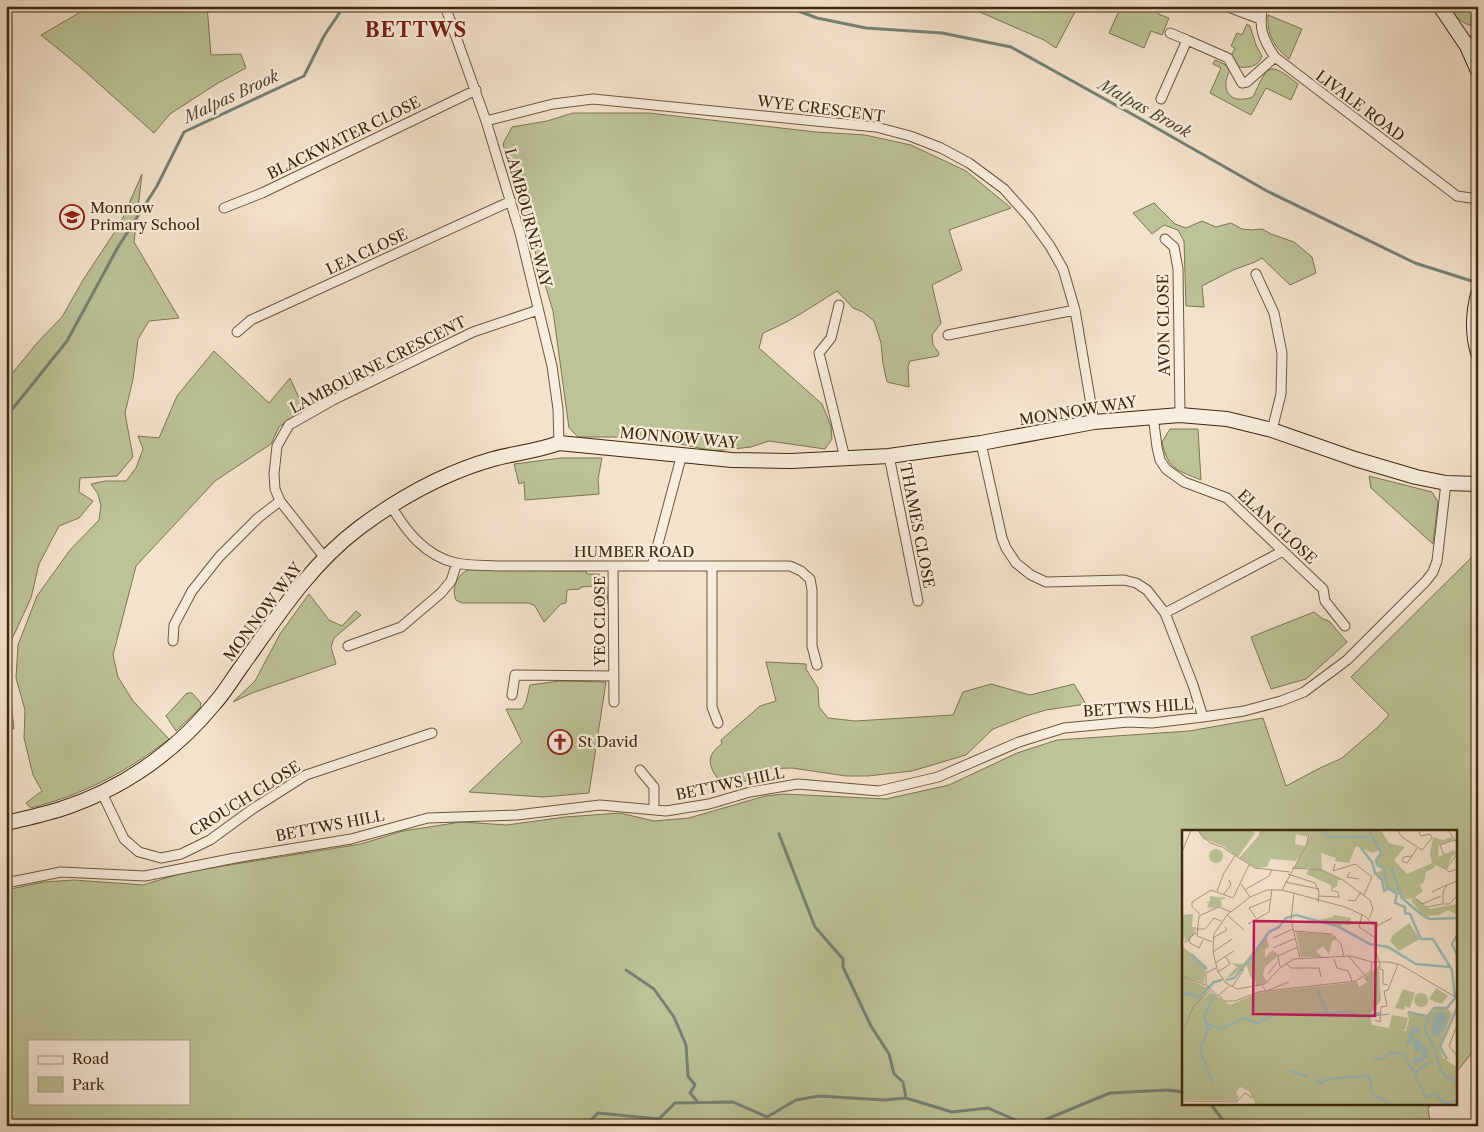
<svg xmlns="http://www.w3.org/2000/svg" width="1484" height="1132" viewBox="0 0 1484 1132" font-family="'Libre Caslon Text',serif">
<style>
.green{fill:#bcc397;stroke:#7e7651;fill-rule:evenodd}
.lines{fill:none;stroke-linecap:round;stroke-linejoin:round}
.stream{stroke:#778175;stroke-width:3}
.street-casing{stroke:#6c573b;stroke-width:11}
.secondary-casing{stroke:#3f280b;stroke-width:16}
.street{stroke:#f8edde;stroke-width:9}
.secondary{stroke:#f8edde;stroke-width:14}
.labels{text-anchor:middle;stroke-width:4.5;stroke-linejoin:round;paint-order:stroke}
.street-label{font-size:15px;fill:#3f280b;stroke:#f8edde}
.poi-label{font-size:15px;fill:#3f280b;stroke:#f8edde;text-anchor:start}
.water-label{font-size:16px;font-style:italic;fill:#564d37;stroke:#f8edde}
.district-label{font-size:20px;font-weight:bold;letter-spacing:1px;fill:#7a1f14;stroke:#f8edde}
.inset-river{fill:none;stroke:#9cbdbb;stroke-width:2.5}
.inset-road{fill:none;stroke:#ac987f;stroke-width:1}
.view{fill:#c2185b;fill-opacity:0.15;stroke:#c2185b;stroke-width:2.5}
.inset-edge{fill:none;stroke:#3f280b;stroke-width:2.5}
</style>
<rect width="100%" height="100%" fill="#f4e3cc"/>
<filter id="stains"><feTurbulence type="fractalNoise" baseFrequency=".004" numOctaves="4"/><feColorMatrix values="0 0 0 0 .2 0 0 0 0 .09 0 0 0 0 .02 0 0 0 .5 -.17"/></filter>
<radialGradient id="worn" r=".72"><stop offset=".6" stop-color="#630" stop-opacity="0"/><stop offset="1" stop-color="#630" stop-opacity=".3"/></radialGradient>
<path class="green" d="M91,6h116l4,49 30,-1 5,14 -28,15 -48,31 -16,19 -76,-68 -37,-30z
M966,6h112l-22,42 -12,-8z
M1121,6h40l-3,8 11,4 -7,17 -11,-4 -7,17 -35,-15z
M1447,6h31v19c-14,3 -22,-9 -31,-19z
M1268,15l34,14 -13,30c-15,-12 -22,-24 -21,-44z
M1247,24l3,2 6,19 6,11c-4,11 -13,12 -24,11l-7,-11 4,-8 -4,-2 6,-13 5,2z
M1215,60l11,5 4,5c-11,21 1,35 23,27 15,-32 15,-37 45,-13l-7,16 -25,-12 -15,27 -41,-22 11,-25 -8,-4z
M573,113h76l167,19 49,3 46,10 55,26 45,37 -62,22 13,40 -30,15 9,38 -9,12 1,10 6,8 -1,3 -28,5 -2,6 1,20 -22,-5 -4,-18 -2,-21 -7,-22 -11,-9 -10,-4 -16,-17c-26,16 -45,30 -74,42l-4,15 63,56 9,22 1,13 -7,10 -56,-8 -18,6 -37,4 -44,-9 -40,-5h-52l-9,-9 -16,-117 -50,-167 9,-17 35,-6z
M142,174l-8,68 45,76 -30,3 -11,18 -5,40 -8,34 8,44 -16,19 -37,2 -1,14 14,9 -14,17 -20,8 -20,38 -8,34 -19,41 -5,23 7,67 -8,-1v-347l31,-38 25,-26 21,-37 37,-56z
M1154,203l21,21 11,4 16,-7 14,6 15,-4 11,6 10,1 10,-1 9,5 23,8 18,15 4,16 -26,12 -28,-27 -7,4 -22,8 -31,16 2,21 -18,-1 -2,-65 -6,-11 -14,-5 -12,9 -19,-21z
M214,351l55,52 21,-25 14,31 -25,18 -8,17 -56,37 -79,85 -23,89 5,22 15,24 36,38c-42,33 -87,56 -138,69l-5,-5 16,-12 -9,-16 -9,-37 1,-28 -9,-32 2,-33 19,-49 33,-46 29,-30 2,-14 -3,-12 -7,-10 14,-3h21l10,-13 7,-19 -5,-13 21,2 18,-42z
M1170,429h28l3,51c-24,-10 -33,-10 -39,-38z
M561,458h41l-4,21 1,15 -74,6 -1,-18 -5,2 -5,-20z
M1369,476l63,16 6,10 -5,42 -62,-56z
M1478,551v494l-23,29v-243h-272v272h249l-4,6 3,17h-1425v-236l38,-8 30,-2 69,5 43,-13 175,-28 42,-13 58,-9 46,3 58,-8 55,-4 34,8 35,-3 76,-22 19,-2 102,5 63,-14 68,-32 40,-13 132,-9 74,-13 23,68 34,-18 22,-10 36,-31 11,-12 -38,-38zM29,1041h160v62h-160z
M468,570l118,1 1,3h12l7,5 2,24 -14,-1v-16l-13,1 -1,2 -13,1 -1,13 -5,1 -17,18 -9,-16 -6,-3h-67l-6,-3c-5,-12 1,-25 12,-30z
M309,594l20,26 13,6 14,-15 5,4 -27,23 -3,9 5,17 -84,29 -19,9 22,-21 25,-47z
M1314,612l9,7 6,2 18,21 -13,12 -28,25 -35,10 -20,-52z
M766,662l40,2v5l12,19 1,19 9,11 27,3 98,-6 10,-23 28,-8 39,11 44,-11 12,20 -40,6 -17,5 -36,14 -27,26 -54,16 -44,5h-22l-54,-8 -32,1 -3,8 -23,8h-11c-12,-14 -21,-28 -1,-41l-1,-4 39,-34 16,-5z
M559,681l47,1 -17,111 -46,4 -74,-5 53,-50 -16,-33h16l4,-7 4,-17z
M187,693h5l9,10 -1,5 -24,23 -10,-15z"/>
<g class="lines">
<path class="stream" d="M785,6l32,12 49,10 76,5 69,14 128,71 128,73 148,72 63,20
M6,417l61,-76 51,-94 39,-61 27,-54 120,-56 20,-40 20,-30
M779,834l36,93 28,32v8l10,21 18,38 18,28 5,20 9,8 3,16
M626,970l28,19 20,28 12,28 2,31 7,9 -5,8 7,8
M1210,1103l17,23
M570,1126l18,-3 10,-10 61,6 16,-16 58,-1 34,15 29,-17 23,-4 65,4 22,-2 46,14 36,-4 41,18
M1030,1126l80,-33 58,-3 15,2
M1461,1126l17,-5"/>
<defs>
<path id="street" d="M445,6l41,115 34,112 32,133 6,43 1,34
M1226,6l34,13
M1263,6c-5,21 0,34 12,51l182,139 21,3
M1170,33l17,7
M1467,46l11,-8
M1161,99l26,-59 41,18 14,25 5,-1 28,-25
M486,121l67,-17 40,-5 283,28 34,9 31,12 28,15 35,26 25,28 21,29 13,23 12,41 19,112
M224,208l38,-15 214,-103
M1165,239l9,8 4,22 2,146
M1256,274l18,39 8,40 -1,41 -9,36
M839,305l-8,33 -12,15 26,105
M237,332l14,-12 260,-119
M948,335l127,-25
M1153,416l4,31 3,13 6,9 18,13 43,16 96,91 2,12 20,25
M981,443l21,95 4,10 10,15 15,12 15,7 78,-2 12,3 11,7 18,23 28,72 10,32
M889,456l29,145
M391,506c15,25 34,50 65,57 14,3 30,2 43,3h291l11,5 9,8 2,11v56l5,19
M325,558l-45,-57 -5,-12 -1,-15 3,-28 12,-21 44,-25 140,-68 65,-22
M613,566l1,136
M652,566l30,-112
M712,567v140l6,16
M1165,613l118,-62
M173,641l1,-16 18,-34 27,-34 39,-39 22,-17
M348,646l53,-19 40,-34 10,-12 6,-18
M512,695l3,-20 99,1
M640,770l14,17v23
M102,793l22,46 15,13 22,6 20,-4 29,-14 44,-32 52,-33 126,-42
M6,883l55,-11 84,4 90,-18 116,-19 77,-21 89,-3 83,-10 66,6 43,-7 41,-12 48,-8 81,7 59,-14 81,-35 45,-14 64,-6 24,1 51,-6 41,-6 37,-10 23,-9 43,-32 79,-79 7,-9 4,-11 9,-78"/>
<path id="secondary" d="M1440,6l27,40 11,25
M1478,294c-5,20 -6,39 0,59
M6,823c17,-4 35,-8 52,-13 63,-20 115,-56 157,-107 11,-12 19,-27 29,-40 34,-48 67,-99 115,-135 40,-30 85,-55 134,-69 22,-6 45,-8 66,-16l173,17 59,1 98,-5 92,-13 113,-21 86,-7 47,4 45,11 83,29 61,18 30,6 32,1"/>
</defs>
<use href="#street" class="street-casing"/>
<use href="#secondary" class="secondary-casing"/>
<use href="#street" class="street"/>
<use href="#secondary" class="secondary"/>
</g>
<defs>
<symbol id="school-ring" viewBox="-11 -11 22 22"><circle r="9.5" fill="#f8edde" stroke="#8f2418" stroke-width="1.5"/><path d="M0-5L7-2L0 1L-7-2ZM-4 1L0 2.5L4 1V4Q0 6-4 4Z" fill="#8f2418"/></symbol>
<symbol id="church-ring" viewBox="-11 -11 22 22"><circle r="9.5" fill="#f8edde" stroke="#8f2418" stroke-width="1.5"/><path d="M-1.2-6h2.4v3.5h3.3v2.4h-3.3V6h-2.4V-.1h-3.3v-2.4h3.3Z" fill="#8f2418"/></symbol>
</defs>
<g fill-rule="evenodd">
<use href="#school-ring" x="58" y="203" width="28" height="28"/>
<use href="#church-ring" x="546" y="728" width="28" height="28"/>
</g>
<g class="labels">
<g class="street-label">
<text transform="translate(1360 106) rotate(37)" y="5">LIVALE ROAD</text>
<text transform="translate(821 109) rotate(7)" y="5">WYE CRESCENT</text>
<text transform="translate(344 138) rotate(-26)" y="5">BLACKWATER CLOSE</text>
<text transform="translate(528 218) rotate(75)" y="5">LAMBOURNE WAY</text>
<text transform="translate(367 252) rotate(-25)" y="5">LEA CLOSE</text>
<text transform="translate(1164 325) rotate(-91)" y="5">AVON CLOSE</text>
<text transform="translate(378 365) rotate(-27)" y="5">LAMBOURNE CRESCENT</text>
<text transform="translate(1078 411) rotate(-9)" y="5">MONNOW WAY</text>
<text transform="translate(679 438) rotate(5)" y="5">MONNOW WAY</text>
<text transform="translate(917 526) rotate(79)" y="5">THAMES CLOSE</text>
<text transform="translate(1277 527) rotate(43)" y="5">ELAN CLOSE</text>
<text x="634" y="557">HUMBER ROAD</text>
<text transform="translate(263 612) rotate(-53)" y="5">MONNOW WAY</text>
<text transform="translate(600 621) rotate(-90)" y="5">YEO CLOSE</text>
<text transform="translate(1138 708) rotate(-4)" y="5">BETTWS HILL</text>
<text transform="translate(730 784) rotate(-12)" y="5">BETTWS HILL</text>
<text transform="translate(245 799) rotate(-32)" y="5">CROUCH CLOSE</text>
<text transform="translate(330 826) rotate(-11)" y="5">BETTWS HILL</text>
</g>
<g class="poi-label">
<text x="90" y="213">Monnow<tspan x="90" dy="17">Primary School</tspan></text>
<text x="578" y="747">St David</text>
</g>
<g class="water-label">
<text transform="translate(231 96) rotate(-25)" y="6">Malpas Brook</text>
<text transform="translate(1145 108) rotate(29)" y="6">Malpas Brook</text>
</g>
<g class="district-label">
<text x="416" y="37">BETTWS</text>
</g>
</g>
<g transform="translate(1182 830)">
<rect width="275" height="275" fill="#f4e3cc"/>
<path d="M15,0h53l5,3 -17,24 -15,-11 -20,-7zM77,0h50l-1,7 -12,-3 -1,10 10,2 -3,8 6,-13 3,-11h70l8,13 16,4 -11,13 13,14 25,-11 -2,-9 3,-17 10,3 9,-3 1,3 -14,5 -1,12 16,-7 3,3 -5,3 -6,14 -13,-6 2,3 -9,5 -2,10 -4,3 3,6 -8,6 15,12 27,-5v11l-9,-5 -9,5 -15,1 -13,-15 2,-3 -7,1 -18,-12 -2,4 -3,-11 -8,-7 7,-3 -6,-9 5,-7 -3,-4 -5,3 -17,-7 -7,17 -14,-2 1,-3 -15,-5 1,17 20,10h-4l-1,6 -6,4v-5l-25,-11 4,-6h-16l6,-12 -4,5 -25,-2 -4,8 -11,1 -17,-10 20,-23zM27 26a7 7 0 1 1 14 0a7 7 0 1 1-14 0ZM28,61v5l16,2 -5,2 1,6 -15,4 7,-3 -7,1 2,-5h-4l5,-2zM11,84l-1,13h4l-1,6 -7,9 -4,1 2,-7 -4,6v-27zM151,85l18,3 -1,7h-5l1,-5 -5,6 -23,-6 15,-3zM227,93l11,16 -21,12 -9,-10 3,-6zM114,102l33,2 8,5 -5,2 -3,13 -6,-8 -7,5 6,6h-21zM84,105l3,12 -4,2v9l7,-8 7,5 -14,12 -2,8 4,7 -11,5 -1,-9v3l-4,-3 -5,-14 -14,12 -5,1 10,-10 -6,-4 12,1zM0,116l24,20 -2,17 -22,-7zM197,135l2,36 -11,13 2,11 17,3 3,-13 16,3 -3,12 -8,-1 9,2 3,-12 -2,-7 21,3 11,-8h7l6,7 -13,32 4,12 14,9v38h-201l-7,-14 -9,-4 -4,6 3,4 -2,4 -55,-1v-64l7,-20 -7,16v-56l27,13 -6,10 8,-7 19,13 27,-12 100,-11 2,5 8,-5 -3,-4zM254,158l12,8 -7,8 -12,-5zM221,159l12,4 -5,15 -5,-2 -1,4 -9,-2zM232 170a7 7 0 1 1 14 0a7 7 0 1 1-14 0Z" fill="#bcc397"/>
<path d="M259,181l7,5 -5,13 -5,7 -7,1 2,-21zM230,195l9,4 -7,7 15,14 -1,7 -13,9 -2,-9h8l1,-6 -3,-4v7l-4,-1 -3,-15 -2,7h-4z" fill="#9cbdbb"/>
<path class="inset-river" d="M134,0h6l7,7h41M187,0l12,23 -5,7 1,5 7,3M179,18l11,14 3,11 7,7 2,11 5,-3M209,37l11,31 20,17 8,4 27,-1M202,39l4,19 9,6 -2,9 10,4v6l5,1 11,25h12l19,31 3,28 -8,10h-13l-7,9M275,105l-5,9 5,11M9,124l16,15M44,150l8,-2 18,-21 17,-25 10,-5 7,-9 10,-3 41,11 33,18 18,3 28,17 34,3M135,160l10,22M0,166l4,-3 13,4 15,-15 8,-2M226,182l18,4M111,185l56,-3 11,5 21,-4M246,188l-3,13 10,19 6,21 5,6 11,4M24,193l15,6 23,-11 13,5 19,-9M191,229h9l10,-7 12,2 22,43 9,-4 10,11M265,229l-7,-12 17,-39M107,240l20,7M233,242l18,-12M187,245l3,19 17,9M133,250l7,3 6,-4 39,-3M30,252l-12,-32 8,-21 -4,-11 10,-24M259,275l16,-5"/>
<path class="inset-road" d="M15,0l13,13 12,4 33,21 35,4M215,0l5,7 20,13 10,-12 -2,-4M236,0l3,6 9,-2M266,0l9,13M0,22l9,-22M275,24l-11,15 3,3 8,-3M262,25l-4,-10 15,-5M230,26l-5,7 -5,-2 1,-4 9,-1 5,-8M153,34l-2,7 22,-7 17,13 -8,18M110,38l30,2 21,10 27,20 3,9 -4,10M168,42l-3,5 12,2M106,44l27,9 4,9 -1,10M275,51l-10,4 -4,7v12h6l8,-8M103,52l34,7M59,54l9,13M64,59l23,-13 3,-6M100,60l24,-44 4,-16M35,61l7,-18 11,-17M250,62l15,-7M112,63l-3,27 9,38M41,65l8,-10 -2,-5M137,66l20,1 -1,-5 -7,-2M234,69l6,5 19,-8M166,70l7,1 6,-9M245,77l15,-3M18,84l-8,-7v-5l19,-12 22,8 16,-33M180,84l-3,13 18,12M45,85l17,15M74,88l-7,-10 22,-9M66,94l21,-12 3,-23M193,97l17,-9M14,99h9l9,-11 7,3M112,101l38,3 9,10 3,13M14,103l-7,5 1,5 9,5 4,-8M31,108l14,-8 -2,-3M91,108l20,-9M30,112l-15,-6 2,-20 20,-9 12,5M91,118l23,-10M31,122l19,-13M167,127l15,17M152,129l3,9 11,3 4,10M33,133l19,-12M104,133l5,5h28l2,9M98,137l-2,-11 20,-9M34,138l-10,5v12l12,11 11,-10M36,142l12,-8 -4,-7M86,144l9,-12M0,146l23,9M206,155l-5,-1v-14l-3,-1v-5l-1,-2v-2l-4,-9v-24l-10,-11 -20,-9 -63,-17h-15l-17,7 -23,18 -13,19 -1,18 5,20 8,11 11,6 28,-5 16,-17 13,-8 57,-3 21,6h17l12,3 56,33M80,156l4,5 23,-9M50,157l12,-18M38,166l4,5h11l23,-9 98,-11 15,-10 1,-9M192,186l15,-2M193,190l5,2 1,-15 6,-1 -3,-15 4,-1 10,-26M275,195l-8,21 8,10M0,204l12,-29 16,-14M0,271l55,1 8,-9 7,5"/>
<path class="view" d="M72,91l122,2 -1,93 -122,-2z"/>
<rect width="275" height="275" class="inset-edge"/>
</g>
<rect width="1484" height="1132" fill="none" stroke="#f4e3cc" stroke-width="25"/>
<rect x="8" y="8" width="1469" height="1117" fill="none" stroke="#3f280b" stroke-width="2.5"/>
<rect x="12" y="12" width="1459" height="1107" fill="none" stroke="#3f280b"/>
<rect x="28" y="1040" width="162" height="65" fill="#f8edde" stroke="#ae9e8a"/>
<rect x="38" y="1056" width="25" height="8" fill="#f8edde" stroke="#ae9e8a"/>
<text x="72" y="1064" font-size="15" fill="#3f280b">Road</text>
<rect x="38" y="1077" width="25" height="15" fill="#bcc397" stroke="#ae9e8a"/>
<text x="72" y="1090" font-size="15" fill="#3f280b">Park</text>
<rect width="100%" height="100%" filter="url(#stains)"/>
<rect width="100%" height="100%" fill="url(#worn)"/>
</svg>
